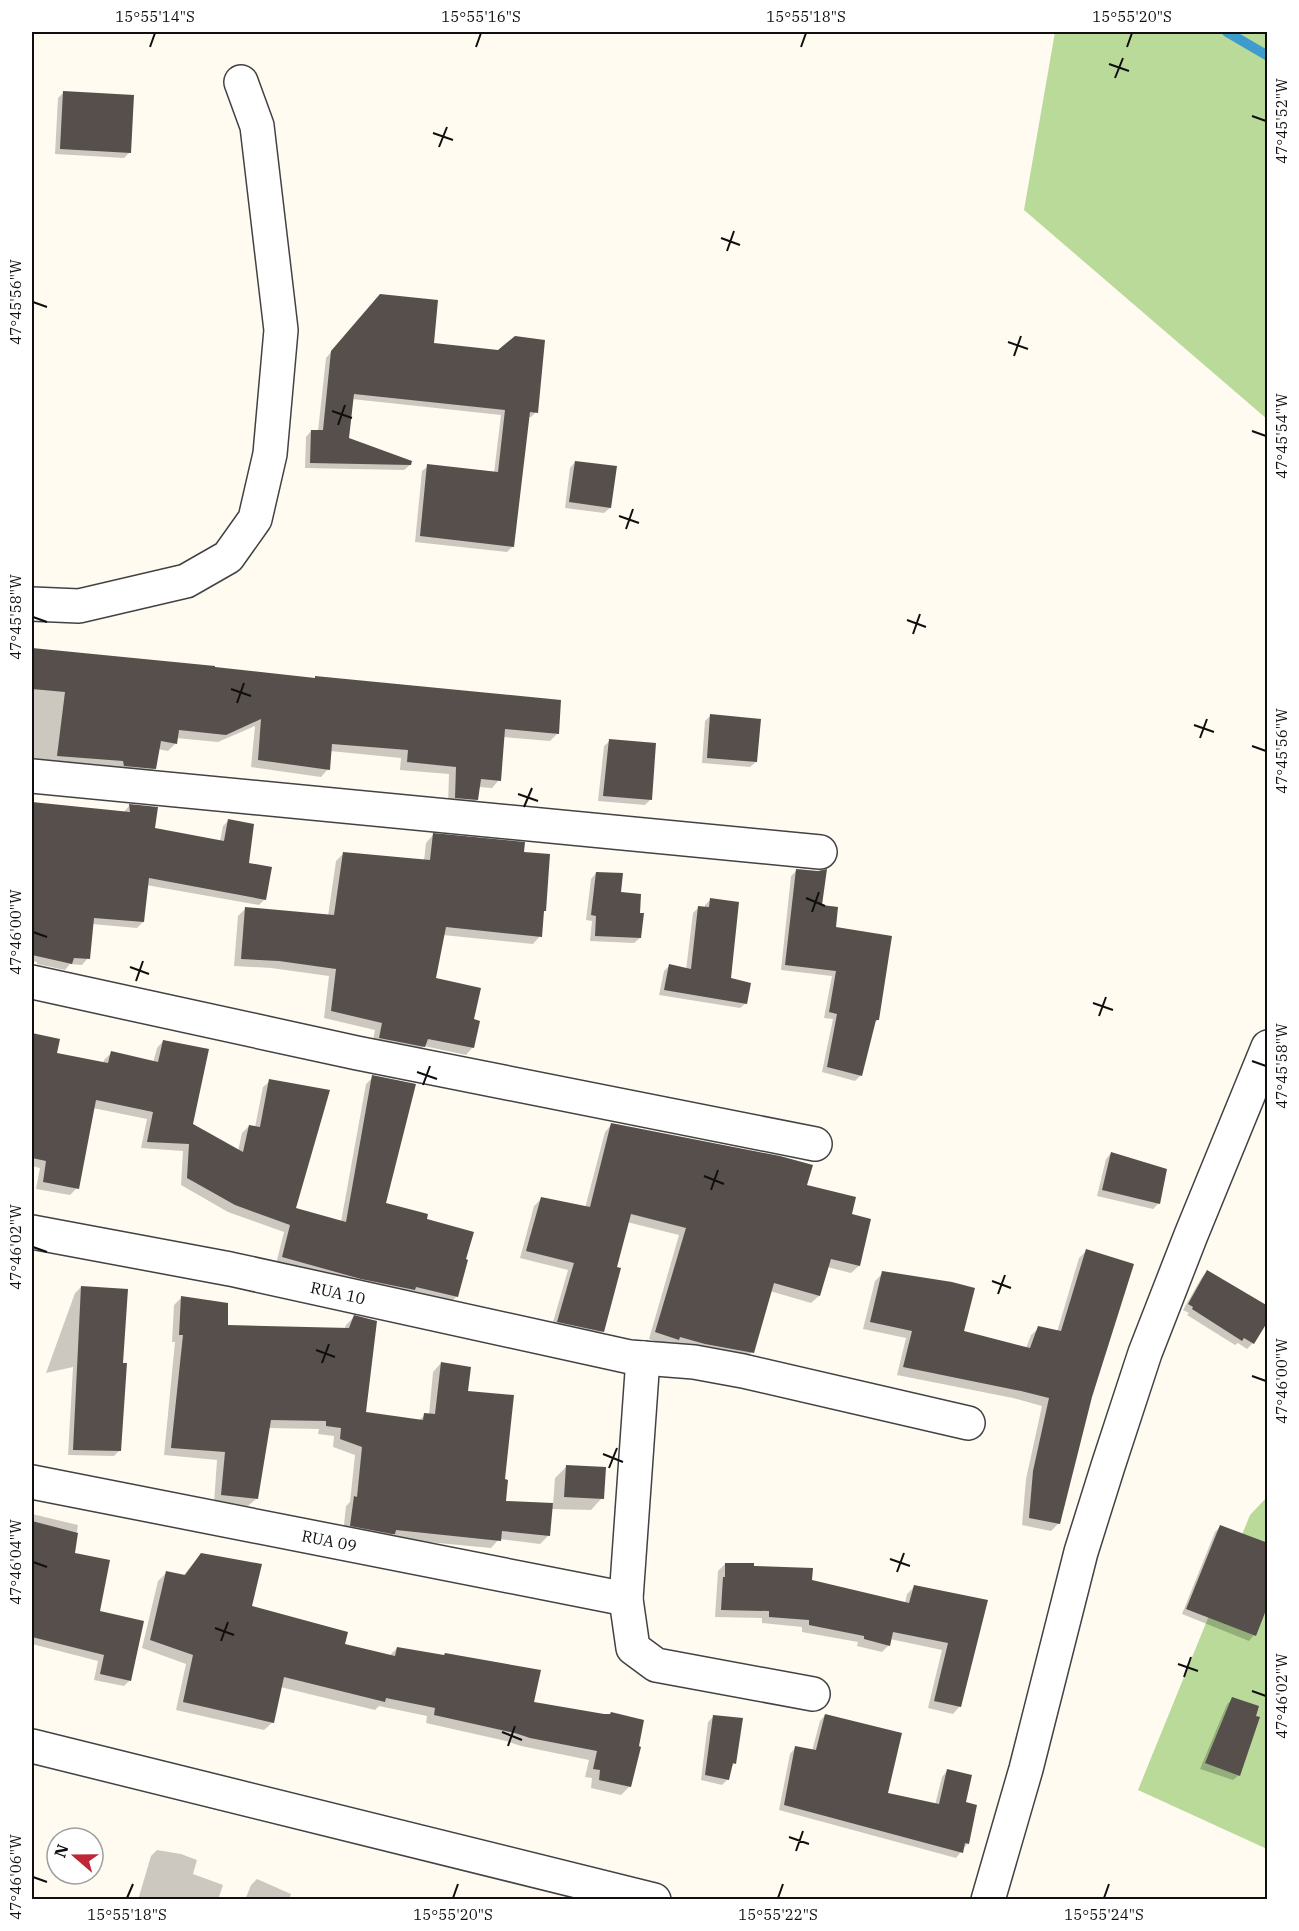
<svg xmlns="http://www.w3.org/2000/svg" width="1299" height="1931" viewBox="0 0 1299 1931" font-family="'IBM Plex Serif',serif">
<style>
.forest{fill:#bada9a}
.shadow{fill:#0003}
.lines{fill:none;stroke-linecap:round;stroke-linejoin:round}
.stream{stroke:#3d9ccc;stroke-width:10}
.building{fill:#574f4b}
.street-casing{stroke:#424242;stroke-width:36}
.street{stroke:#fff;stroke-width:33}
.ticks{fill:none;stroke:#0f0f0f;stroke-width:2}
.labels{text-anchor:middle;stroke-width:6;stroke-linejoin:round;paint-order:stroke}
.street-label{font-size:16px;fill:#0f0f0f;stroke:#fff}
.neatline{fill:none;stroke:#0f0f0f;stroke-width:2}
.ticks-label{font-size:15px;text-anchor:middle;fill:#0f0f0f}
</style>
<rect width="100%" height="100%" fill="#fffbf1"/>
<path class="forest" d="M1055,32h212v387l-243,-209z
M1267,1497v352l-129,-59 112,-275z"/>
<path class="shadow" d="M64,92l66,60 -6,6 -69,-4 3,-56z
M375,301l58,43 103,68 -5,5h-3l-16,130 -5,5 -92,-10 7,-71 6,-5 66,7 7,-58 -149,-16 -4,40 62,26 -6,5 -99,-2 1,-31 5,-6h7l8,-73z
M575,462l35,46 -6,5 -39,-5 5,-40z
M32,649l282,30 1,-1 242,56 -7,7 -47,-4 -4,43 -7,8 -13,-1 -2,13 -8,7 -21,-2 1,-31 -49,-4 1,-12 -71,-7 -2,18 -7,8 -70,-10 4,-41 -37,16 -42,-4 -1,6 -7,7 -10,-2 -3,19 -8,8 -115,-15z
M711,715l45,47 -6,5 -48,-4 3,-42z
M610,741l40,59 -5,5 -47,-4 6,-55z
M32,803l91,10 6,-7 24,24 67,11 3,-15 6,-6 18,44 18,35 -6,6 -113,-20 -3,37 -6,6 -45,-4 -4,34 -6,7 -12,-1 -5,6 -28,-6v-2l-5,-1z
M433,835l89,18 20,60 -2,23 -7,8 -90,-9 -9,44 38,41 1,27 -7,8 -42,-9 -8,8 -44,-9 3,-15 -51,-12 5,-42 -58,-8 -37,-2 4,-50 8,-8 82,8 8,-55 7,-7 81,7 2,-18z
M797,870l24,36 57,114 -5,4 -12,51 -6,6 -33,-9 11,-53 -9,-1 8,-42 -51,-6 10,-94z
M596,873l24,20 20,45 -6,5 -44,-2 2,-20 -6,-1 5,-41z
M711,899l18,80 17,24 -6,5 -81,-13 5,-24 5,-5 17,4 7,-57 5,-5h7v-3z
M32,1034l26,6 -3,14 48,9 1,-3 7,-7 42,10 4,-15 6,-7 28,84 47,26 4,-18 7,-7 6,1 8,-40 7,-6 24,128 47,13 25,-138 7,-7 11,127 41,16 39,41 -7,35 -7,7 -174,-39 8,-32 -56,-20 -47,-27 2,-34 -42,-3 6,-29 -54,-11 -16,80 -7,7 -34,-6 4,-21 -8,-2z
M612,1124l194,62 44,29 9,51 -8,7 -24,-6 -8,29 -8,7 -41,-12 -18,61 -7,7 -48,-8 -24,-7 -2,2 -22,-7 30,-104 -52,-13 -25,109 -7,8 -44,-10 17,-59 -48,-12 14,-52 7,-7 44,9 20,-76z
M1111,1153l54,17 -7,34 -5,5 -56,-13 9,-37z
M1086,1251l-27,272 -8,8 -29,-6 4,-46 16,-73 -29,-8 -116,-23 9,-37 -43,-9 12,-48 8,-8 79,59 64,16 5,-13 8,-7 18,4 22,-74z
M1208,1271l60,48 -15,24 -6,6 -9,-6 -3,2 -48,-30 2,-2 -6,-3 19,-33z
M81,1287l41,77 -2,86 -6,6 -46,-1 5,-88 -27,6 29,-80z
M32,1292h2l-2,29z
M182,1297l44,30 118,3 2,-5 8,-8 11,97 53,7 7,-6h4l4,-43 8,-9 26,29 36,88 1,22 49,3 2,-27 12,-12 35,32 -11,12 -40,-1 -3,27 -8,8 -41,-5 -8,9 -148,-14 3,-28 4,-4 5,-47 -22,-8 1,-11 -16,-2 1,-5 -51,-1 -11,70 -9,8 -34,-3 3,-43 -53,-5 11,-113h-3l2,-37z
M32,1514l46,11 -5,29 57,126 -6,6 -30,-6 4,-19 -66,-17z
M1220,1527l48,74 -14,34 -5,6 -67,-27 33,-82z
M201,1554l50,54 92,37 46,11 8,-8 136,56 71,12 26,70 -9,9 -30,-7 1,-10 -7,-1 4,-17 -68,-14 -15,-5 -80,-18 1,-7 -48,-10 -4,4 -95,-23 -7,35 -9,8 -88,-20 10,-46 -44,-16 16,-67 9,-9 16,4z
M725,1564l27,3 153,36 2,-9 7,-7 72,14 -26,105 -7,8 -25,-6 14,-58 -52,-11 -1,6 -7,7 -25,-6 1,-4 -56,-10v-5l-40,-4v-5l-47,-1 3,-46z
M1233,1699l6,76 -6,5 -33,-11 27,-65z
M825,1715l61,79 49,11 7,-28 5,-6 17,32 4,40 -12,15 -177,-48 11,-56 5,-6 17,3 8,-30z
M714,1716l21,47 -5,5 -2,11 -6,6 -21,-5 7,-58z
M157,1850l24,4 16,6 -4,14 30,11 -5,15h-80l13,-44z
M257,1879l34,15 -2,6h-44l6,-15z"/>
<g class="lines">
<path class="stream" d="M1227,32l41,24"/>
</g>
<path class="building" d="M63,91l71,4 -3,58 -71,-4z
M380,294l58,6 -4,43 64,7 17,-14 30,4 -7,73 -8,-1 -16,135 -94,-11 7,-72 71,8 7,-62 -151,-16 -5,44 63,23 -1,4 -101,-2 1,-33h12l8,-79z
M575,461l42,5 -6,42 -42,-6z
M32,648l183,18v1l100,11v-2l246,24 -2,34 -54,-5 -4,52 -20,-2 -3,21 -23,-2 1,-31 -49,-5 1,-12 -76,-6 -2,26 -72,-10 3,-41 -35,16 -47,-5 -2,14 -16,-3 -5,28 -32,-3 -1,-5 -66,-5 8,-64 -33,-3z
M710,714l51,5 -4,43 -50,-4z
M609,739l47,4 -4,57 -49,-4z
M32,802l98,10 -1,-8 29,3 -3,21 69,13 4,-22 26,5 -5,39 23,4 -6,33 -117,-22 -5,44 -50,-4 -4,41 -16,-1 -2,6 -40,-9z
M433,833l92,9 -1,10 26,2 -4,57h-2l-2,26 -96,-10 -10,51 45,10 -7,31 6,2 -6,27 -46,-9 -3,8 -46,-9 3,-15 -51,-12 5,-42 -57,-8 -38,-2 4,-52 89,8 9,-63 87,8z
M796,869l22,2 9,-2 -5,36 16,2 -2,20 56,9 -13,84h-3l-14,56 -35,-9 10,-53 -8,-2 7,-41 -51,-6z
M596,872l27,1 -2,19 20,2 -1,19h4l-3,25 -46,-2 1,-20 -5,-1z
M710,898l29,4 -8,76 20,5 -4,21 -83,-14 5,-26 22,5 7,-63 11,1z
M32,1033l28,6 -3,14 51,10 3,-12 47,11 5,-22 46,9 -16,75 50,28 6,-27 11,2 9,-48 61,11 -34,118 50,14 26,-147 44,9 -30,119 42,11 -1,5 47,13 -8,27 2,1 -10,37 -42,-10 -1,3 -54,-11 -79,-22 8,-32 -55,-20 -48,-27 2,-34 -42,-2 6,-30 -57,-12 -17,89 -36,-7 3,-21 -14,-3z
M611,1123l169,33 33,9 -6,20 49,12 -4,17 19,5 -11,47 -29,-7 -11,37 -46,-13 -20,70 -49,-9 -25,-7 -1,3 -24,-8 31,-104 -55,-14 -14,53 4,1 -17,64 -47,-10 17,-59 -48,-12 15,-54 49,10z
M1111,1152l56,17 -7,35 -58,-14z
M1086,1249l48,15 -42,133 -32,127 -31,-6 4,-47 16,-73 -28,-7 -118,-24 9,-36 -42,-9 12,-51 70,11 23,6 -11,43 66,17 8,-22 23,5z
M1207,1270l61,36v15l-14,23 -10,-6 -2,3 -50,-32 1,-2 -5,-3z
M81,1286l47,3 -5,74h4l-6,88 -48,-1z
M181,1296l47,7v22l121,3 5,-13 23,6 -11,91 57,8 1,-7 11,1 6,-52 30,5 -3,24 46,4 -9,84 3,1 -2,21 47,2 -3,33 -48,-5 -1,10 -105,-11 -1,4h-3l-42,-8 4,-30 3,1 5,-50 -22,-8 1,-11 -15,-2v-5l-55,-1 -13,79 -37,-4 4,-43 -54,-4 12,-113h-4z
M566,1465l40,2 -2,32 -40,-2z
M32,1521l46,12 -3,20 35,7 -10,51 44,10 -13,60 -31,-7 4,-19 -72,-18z
M1220,1525l48,18v62l-12,31 -70,-27z
M201,1553l61,11 -10,42 96,26 -3,12 50,12 2,-9 47,8 1,-2 96,17 -7,32 70,12h6l1,-2 33,8 -5,26 2,1 -10,40 -32,-7 1,-10 -7,-1 4,-18 -67,-13 -15,-5 -81,-18 1,-7 -49,-10 -1,4 -101,-25 -10,46 -91,-21 10,-47 -43,-15 16,-69 19,4z
M725,1563h29v3l59,2 -1,12 97,23 5,-18 74,15 -27,107 -27,-6 14,-58 -55,-11 -3,14 -26,-7v-3l-55,-11v-5l-40,-3v-6l-48,-1 2,-33h2z
M1232,1697l27,9 -3,10 4,1 -20,59 -35,-13z
M825,1714l77,19 -14,60 51,11 8,-35 25,6 -6,27 11,3 -8,39 -4,-1 -2,10 -179,-48 11,-59 21,4z
M713,1715l30,3 -7,46 -3,-1 -4,17 -24,-5z"/>
<g class="lines">
<defs>
<g id="street">
<path d="M32,604l47,2 107,-25 42,-24 27,-38 15,-65 11,-124 -24,-204 -16,-44"/>
<path d="M32,776l788,76"/>
<path d="M32,982l325,71 458,91"/>
<path id="s1" d="M32,1232l198,37 400,88 64,5 49,9 225,52"/>
<path d="M643,1358l-17,241 7,49 23,17 157,29"/>
<path id="s2" d="M32,1482l594,117"/>
<path d="M32,1746l622,154"/>
<path d="M988,1900l38,-131 55,-217 27,-86 37,-113 46,-118 77,-188"/>
</g>
</defs>
<use href="#street" class="street-casing"/>
<use href="#street" class="street"/>
</g>
<path class="ticks" d="M150,47l5,-14M476,47l5,-14M801,47l5,-14M1127,47l5,-14M1109,64l20,7M1115,78l8,-20M1252,116l14,5M433,133l20,7M439,147l8,-20M721,238l19,7M727,251l7,-20M33,302l14,5M1008,342l20,7M1014,356l7,-20M332,411l20,7M338,425l7,-20M1252,431l14,5M619,516l20,7M626,529l7,-20M33,617l14,5M907,620l19,7M913,634l7,-20M231,689l20,7M237,703l7,-20M1194,725l20,7M1200,738l7,-19M1252,746l14,5M518,794l20,7M524,807l8,-19M806,898l19,8M812,912l7,-20M33,932l14,5M130,967l19,7M136,981l7,-20M1093,1003l20,7M1099,1016l7,-19M1252,1061l14,5M417,1072l20,7M423,1085l7,-19M704,1176l20,8M711,1190l7,-20M33,1247l14,5M992,1281l19,7M998,1294l7,-19M316,1350l19,7M322,1363l7,-19M1252,1376l14,5M603,1454l20,8M609,1468l8,-20M890,1559l20,7M33,1562l14,5M897,1572l7,-19M215,1628l19,7M221,1641l7,-19M1178,1664l20,7M1184,1677l7,-20M1252,1691l14,5M502,1732l20,8M508,1746l7,-20M789,1837l20,7M796,1851l7,-20M33,1877l14,5M127,1898l6,-14M453,1898l5,-14M778,1898l5,-14M1104,1898l5,-14"/>
<g class="labels">
<g class="street-label">
<text dy="6" stroke="none"><textPath href="#s1" startOffset="312">RUA 10</textPath></text>
<text dy="6" stroke="none"><textPath href="#s2" startOffset="303">RUA 09</textPath></text>
</g>
</g>
<rect width="1299" height="1931" fill="none" stroke="#ffffff" stroke-width="66"/>
<g transform="translate(75 1856) rotate(290)"><circle r="28" fill="#ffffff" stroke="#9f9f9f" stroke-width="1.5"/>
<path d="M0-4.5L10 22L0 15L-10 22Z" fill="#be2737"/>
<text y="-9" font-size="16" font-weight="bold" text-anchor="middle" fill="#0f0f0f">N</text>
</g>
<rect x="33" y="33" width="1233" height="1865" class="neatline"/>
<g class="ticks-label">
<text x="155" y="22">15°55'14"S</text>
<text x="481" y="22">15°55'16"S</text>
<text x="806" y="22">15°55'18"S</text>
<text x="1132" y="22">15°55'20"S</text>
<text transform="translate(1282 121) rotate(-90)" y="5">47°45'52"W</text>
<text transform="translate(16 302) rotate(-90)" y="5">47°45'56"W</text>
<text transform="translate(1282 436) rotate(-90)" y="5">47°45'54"W</text>
<text transform="translate(16 617) rotate(-90)" y="5">47°45'58"W</text>
<text transform="translate(1282 751) rotate(-90)" y="5">47°45'56"W</text>
<text transform="translate(16 932) rotate(-90)" y="5">47°46'00"W</text>
<text transform="translate(1282 1066) rotate(-90)" y="5">47°45'58"W</text>
<text transform="translate(16 1247) rotate(-90)" y="5">47°46'02"W</text>
<text transform="translate(1282 1381) rotate(-90)" y="5">47°46'00"W</text>
<text transform="translate(16 1562) rotate(-90)" y="5">47°46'04"W</text>
<text transform="translate(1282 1696) rotate(-90)" y="5">47°46'02"W</text>
<text transform="translate(16 1877) rotate(-90)" y="5">47°46'06"W</text>
<text x="127" y="1920">15°55'18"S</text>
<text x="453" y="1920">15°55'20"S</text>
<text x="778" y="1920">15°55'22"S</text>
<text x="1104" y="1920">15°55'24"S</text>
</g>
</svg>
